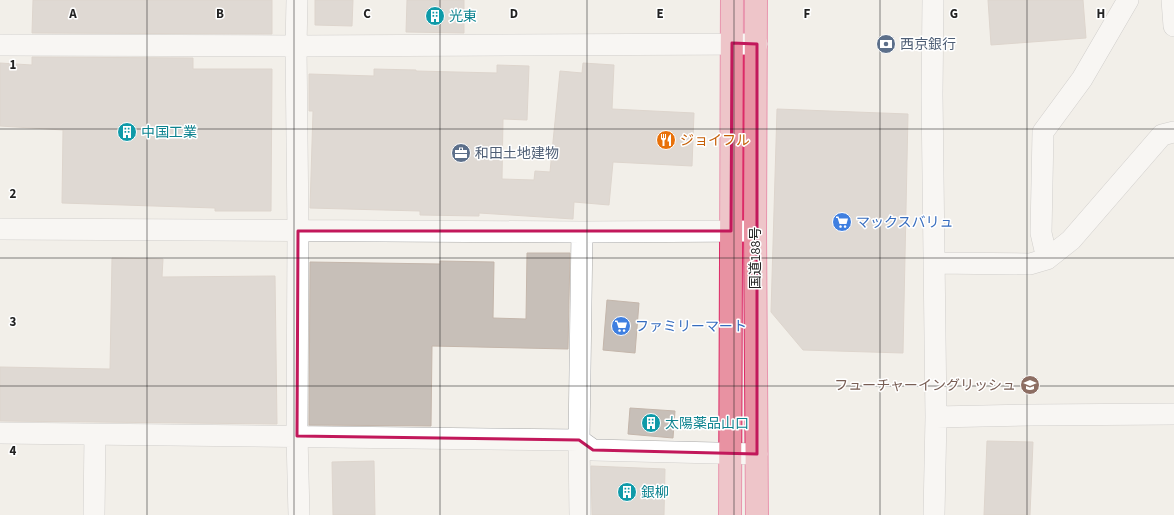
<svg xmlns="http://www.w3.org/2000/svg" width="1174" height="515" viewBox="0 0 1174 515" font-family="'Source Sans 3','Noto Sans JP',sans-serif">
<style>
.building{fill:#c7bfb8;stroke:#c4b6ab}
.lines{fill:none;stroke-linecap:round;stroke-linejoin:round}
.minor-casing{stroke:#a9a9a9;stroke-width:22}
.highway-casing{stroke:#dc2a67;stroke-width:24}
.minor{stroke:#fff;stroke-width:21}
.highway{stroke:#e892a2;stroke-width:22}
.marked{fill:none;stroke:#c2185b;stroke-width:3;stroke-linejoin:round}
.grid{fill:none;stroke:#222;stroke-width:1;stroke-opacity:0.55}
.labels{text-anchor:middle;stroke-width:3;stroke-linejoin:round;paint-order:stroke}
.culture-label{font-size:14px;fill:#0d838f;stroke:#fff;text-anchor:start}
.service-label{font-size:14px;fill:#4e5e75;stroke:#fff;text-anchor:start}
.food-label{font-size:14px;fill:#c56008;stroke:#fff;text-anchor:start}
.shop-label{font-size:14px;fill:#366cbe;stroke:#fff;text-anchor:start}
.street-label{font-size:14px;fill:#222;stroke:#fff}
.education-label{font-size:14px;fill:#785e54;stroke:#fff;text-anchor:end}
.grid-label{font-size:13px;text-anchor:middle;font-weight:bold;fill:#222;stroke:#fff;stroke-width:3;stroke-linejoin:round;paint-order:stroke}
</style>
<rect width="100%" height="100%" fill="#f2efe9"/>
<path class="building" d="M33,0h239v34l-240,-1z
M315,0h38l-1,26 -37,-1z
M407,0h57v33l-58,-1z
M988,0h95l3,38 -95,7z
M32,57l161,1v11h79l-1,142h-56v-3l-153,-5 1,-73 -63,-4v-63l32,2z
M583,63l31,2 -2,44 82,4 -2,53 -79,-4 -4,43 -35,-3 -1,17 -94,-6v3l-59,-1v-4l-110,-3 3,-97h-4v-37l65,2v-7l42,1v1l81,2v-8l32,1 -2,54 -24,-1 -1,60 32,1 1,-9 15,1 10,-101 22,2z
M777,109l131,5 -5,239 -100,-3 -32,-38z
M527,253h43l-2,96 -136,-3 -1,80 -122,-1 1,-163 130,2v-3l54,1 -1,56 33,1z
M112,258l51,1 -1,18 113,-1 2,148 -277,-3v-54l110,2z
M607,300l32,3 -4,50 -32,-3z
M630,408l45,3 -2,27 -45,-4z
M987,441l46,1 -3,73h-46z
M374,461l1,54h-42l-1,-53z
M591,466l74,3 -1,46h-72z"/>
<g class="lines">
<defs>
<path id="minor" d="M297,0l-1,46 2,185 -1,205 2,79
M933,0l-1,94 4,323 -2,98
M1172,0l2,26
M0,45l296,1 461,-2
M0,229l582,3 173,-1
M1047,259l-6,-26 2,-101 39,-53 46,-79
M934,263l96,1 17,-5 24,-19 91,-105 12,-3
M936,417l96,-2 142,-1
M0,433l579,7 14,10 164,4
M94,515l1,-80
M580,515l-1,-75 3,-208"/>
<path id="highway" d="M756,0l-1,231 2,284
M730,515l2,-515"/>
</defs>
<use href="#minor" class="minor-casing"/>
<use href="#highway" class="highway-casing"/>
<use href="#minor" class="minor"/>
<use href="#highway" class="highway"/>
</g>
<path d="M0 0H1174V515H0ZM732,43l25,1v410l-164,-4 -14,-10 -282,-4 1,-205h433z" fill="#f2efe9" fill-opacity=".55" fill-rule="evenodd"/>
<path class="marked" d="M732,43l25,1v410l-164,-4 -14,-10 -282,-4 1,-205h433z"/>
<path class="grid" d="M147,0v515M294,0v515M440,0v515M587,0v515M734,0v515M880,0v515M1027,0v515M0,129h1174M0,258h1174M0,386h1174"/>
<defs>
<symbol id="building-disc" viewBox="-11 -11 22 22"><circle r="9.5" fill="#0f9aa8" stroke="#fff"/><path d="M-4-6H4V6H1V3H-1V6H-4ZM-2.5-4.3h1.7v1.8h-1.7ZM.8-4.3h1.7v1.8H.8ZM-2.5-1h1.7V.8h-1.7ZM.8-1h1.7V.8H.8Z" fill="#fff"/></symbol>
<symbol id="bank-disc" viewBox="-11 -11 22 22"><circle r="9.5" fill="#5c6f8a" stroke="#fff"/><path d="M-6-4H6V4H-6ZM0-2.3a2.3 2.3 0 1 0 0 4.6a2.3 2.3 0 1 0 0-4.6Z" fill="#fff"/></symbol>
<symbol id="restaurant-disc" viewBox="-11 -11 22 22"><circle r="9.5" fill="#e8710a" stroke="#fff"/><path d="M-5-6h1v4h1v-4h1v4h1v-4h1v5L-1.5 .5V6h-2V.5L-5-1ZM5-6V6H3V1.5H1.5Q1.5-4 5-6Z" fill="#fff"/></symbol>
<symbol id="office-disc" viewBox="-11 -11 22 22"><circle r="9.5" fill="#5c6f8a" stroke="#fff"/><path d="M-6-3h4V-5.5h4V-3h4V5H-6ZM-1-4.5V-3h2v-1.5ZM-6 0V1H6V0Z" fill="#fff"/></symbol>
<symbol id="supermarket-disc" viewBox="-11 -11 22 22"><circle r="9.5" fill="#3f7fe0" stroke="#fff"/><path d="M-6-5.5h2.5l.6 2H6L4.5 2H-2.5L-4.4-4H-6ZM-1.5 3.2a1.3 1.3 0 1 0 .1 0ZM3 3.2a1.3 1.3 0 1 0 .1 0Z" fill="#fff"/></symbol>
<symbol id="school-disc" viewBox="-11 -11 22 22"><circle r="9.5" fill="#8d6e63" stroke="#fff"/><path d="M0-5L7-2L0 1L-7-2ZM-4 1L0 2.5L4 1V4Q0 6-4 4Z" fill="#fff"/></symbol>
</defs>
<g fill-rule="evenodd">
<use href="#building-disc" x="424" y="5" width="22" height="22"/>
<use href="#bank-disc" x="875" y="33" width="22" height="22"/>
<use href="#building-disc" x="116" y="121" width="22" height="22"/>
<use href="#restaurant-disc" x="655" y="129" width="22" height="22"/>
<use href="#office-disc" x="450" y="142" width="22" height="22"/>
<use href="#supermarket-disc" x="831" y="211" width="22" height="22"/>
<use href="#supermarket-disc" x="610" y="315" width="22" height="22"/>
<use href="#school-disc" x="1019" y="374" width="22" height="22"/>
<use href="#building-disc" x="640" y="412" width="22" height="22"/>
<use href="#building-disc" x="616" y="481" width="22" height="22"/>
</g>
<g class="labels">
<g class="culture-label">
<text x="449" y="21">光東</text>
<text x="141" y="137">中国工業</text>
<text x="665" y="428">太陽薬品山口</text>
<text x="641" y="497">銀柳</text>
</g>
<g class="service-label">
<text x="900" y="49">西京銀行</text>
<text x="475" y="158">和田土地建物</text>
</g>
<g class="food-label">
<text x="680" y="145">ジョイフル</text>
</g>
<g class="shop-label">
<text x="856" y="227">マックスバリュ</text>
<text x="635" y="331">ファミリーマート</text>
</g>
<g class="street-label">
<text transform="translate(755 258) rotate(-90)" y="5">国道188号</text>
</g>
<g class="education-label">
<text x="1016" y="390">フューチャーイングリッシュ</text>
</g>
</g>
<g class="grid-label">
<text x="73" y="18">A</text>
<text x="220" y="18">B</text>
<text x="367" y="18">C</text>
<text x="514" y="18">D</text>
<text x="660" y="18">E</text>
<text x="807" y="18">F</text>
<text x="954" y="18">G</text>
<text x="1101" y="18">H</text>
<text x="13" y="69">1</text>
<text x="13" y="198">2</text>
<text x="13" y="326">3</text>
<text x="13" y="455">4</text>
</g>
</svg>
